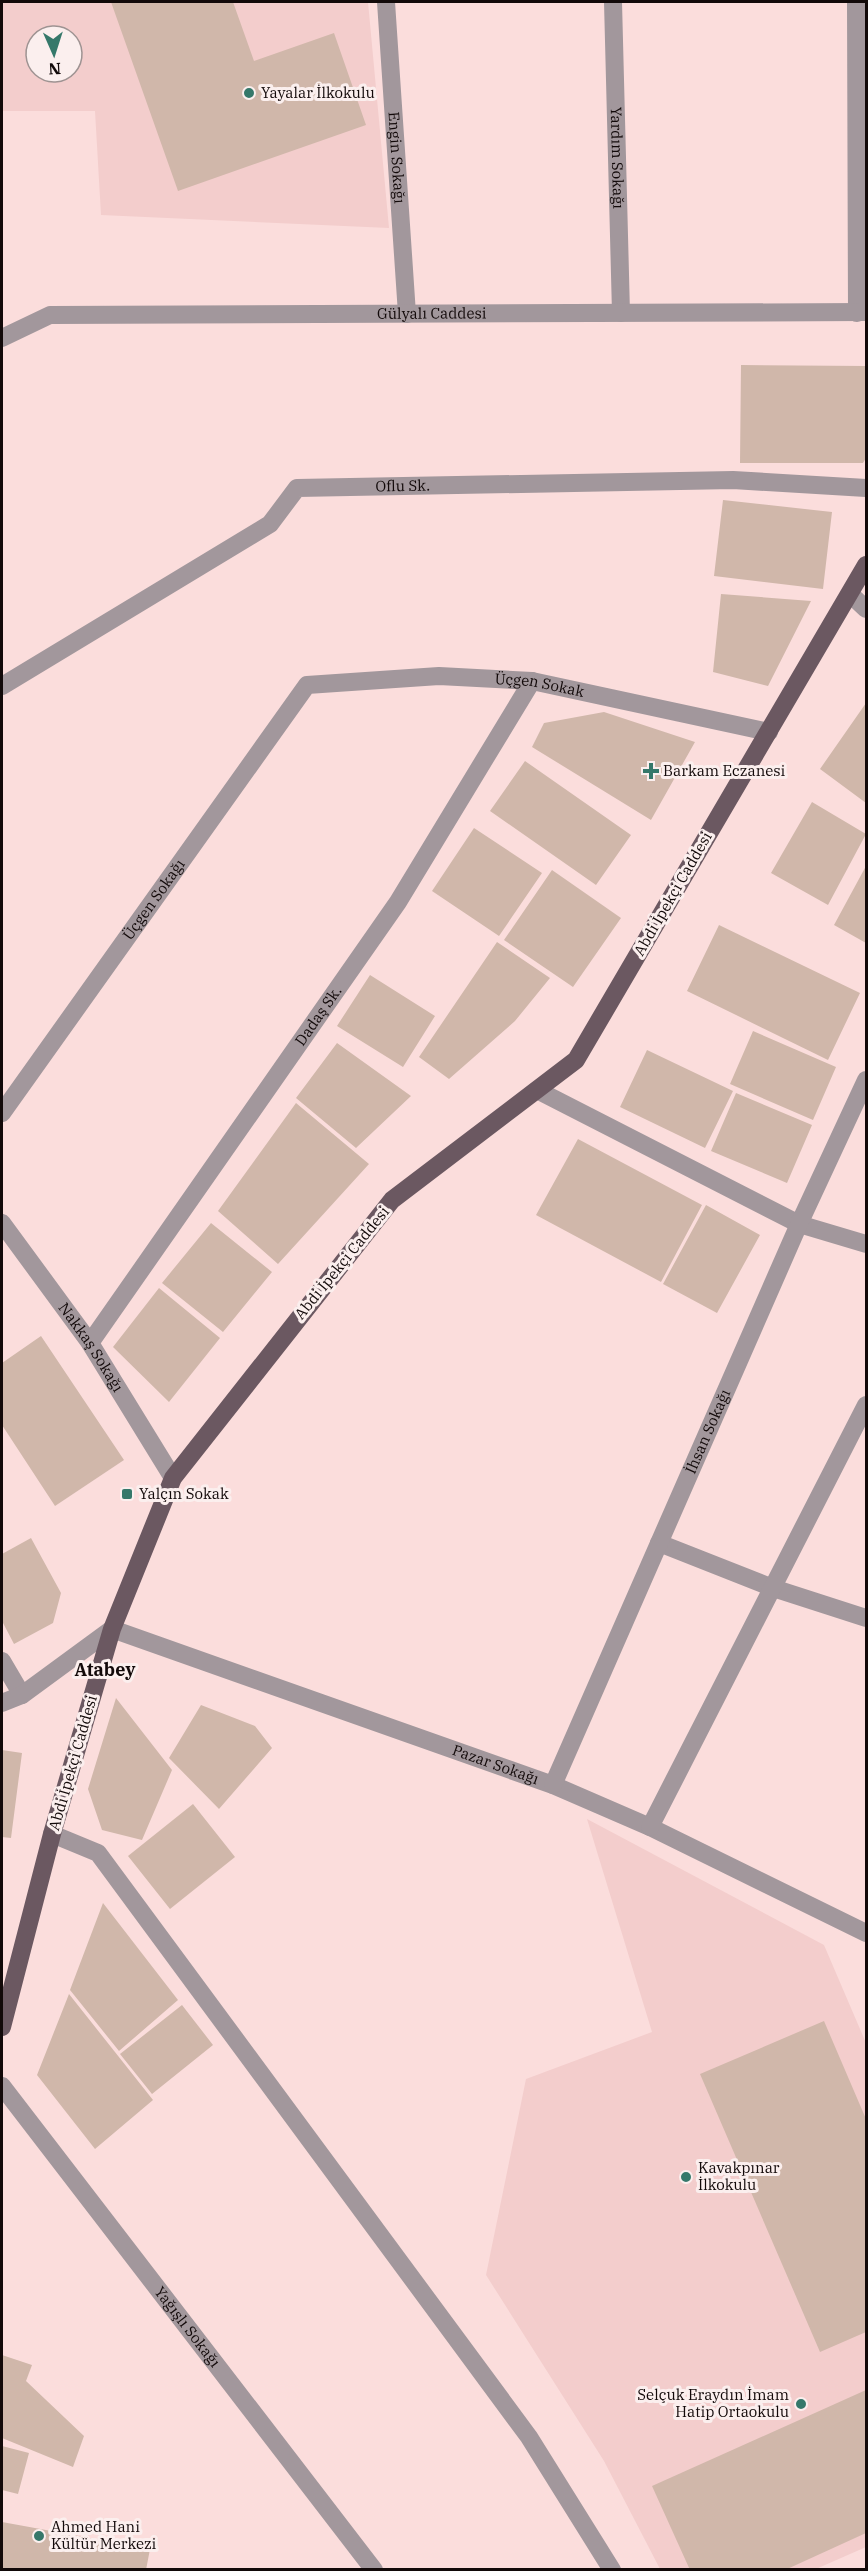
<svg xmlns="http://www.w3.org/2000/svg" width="868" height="2571" viewBox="0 0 868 2571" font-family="'IBM Plex Serif',serif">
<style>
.built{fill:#f3cdcc;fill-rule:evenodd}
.building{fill:#d0b7aa}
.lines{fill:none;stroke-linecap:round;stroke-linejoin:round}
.minor{stroke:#a2979c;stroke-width:18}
.major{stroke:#6b5861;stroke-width:18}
.poi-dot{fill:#35786a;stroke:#fbefee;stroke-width:2}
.labels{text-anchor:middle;stroke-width:6;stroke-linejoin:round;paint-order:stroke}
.poi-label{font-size:15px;fill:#120909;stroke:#fbefee;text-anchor:start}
.street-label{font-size:15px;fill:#120909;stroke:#fbefee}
.quarter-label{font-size:18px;font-weight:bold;fill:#120909;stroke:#fbefee}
</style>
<rect width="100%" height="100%" fill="#fbdddc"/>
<path class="built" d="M2,2h366l21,226 -288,-13 -6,-104h-93zM36,36h36v36h-36z
M587,1819l237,126 42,98v504l-50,22h-156l-56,-108 -118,-186 40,-196 126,-47z"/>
<path class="building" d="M111,2h122l21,59 80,-28 32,92 -188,66z
M741,365l125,1v92l-3,5h-123z
M723,500l109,12 -9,77 -109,-13z
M721,594l90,7 -43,85 -55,-14z
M866,703v100l-46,-34z
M604,712l91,30 -44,78 -119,-73 12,-24z
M525,761l106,74 -35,50 -106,-74z
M812,802l54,32 -38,71 -57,-32z
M474,828l68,45 -43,63 -67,-45z
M866,866v77l-32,-18z
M552,870l69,48 -48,69 -69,-47z
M719,925l141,68 -32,67 -141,-69z
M497,942l53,36 -35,43 -66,58 -30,-22z
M370,975l65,41 -32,51 -66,-41z
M753,1031l83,36 -23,53 -83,-36z
M337,1043l74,53 -55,52 -60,-50z
M647,1050l86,41 -28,57 -85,-41z
M736,1093l76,32 -25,58 -76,-32z
M296,1103l73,61 -91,100 -60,-53z
M578,1139l124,66 -41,77 -125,-67z
M706,1205l54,30 -43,78 -54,-29z
M211,1223l61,49 -49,60 -61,-49z
M159,1288l61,50 -51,64 -56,-55z
M41,1336l83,124 -69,46 -53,-81v-62z
M31,1538l30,55 -8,30 -39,21 -12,-23v-67z
M116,1698l56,72 -30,70 -40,-10 -14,-41z
M201,1705l54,21 17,22 -53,61 -50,-51z
M2,1750l20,3 -11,85 -9,-1z
M193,1804l42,53 -65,52 -42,-53z
M103,1903l75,97 -59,51 -49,-61z
M69,1994l84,106 -58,49 -58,-74z
M182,2005l31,40 -61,49 -32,-40z
M824,2021l42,98v213l-46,20 -120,-278z
M2,2355l30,10 -6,16 58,55 -11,31 -71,-29z
M866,2390v143l-81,37h-95l-38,-84z
M2,2446l27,7 -11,41 -16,-4z
M2,2522l148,27 -4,21h-144z"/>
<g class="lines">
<g class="minor">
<path id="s1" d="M386,2l21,312"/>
<path id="s2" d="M613,2l8,311"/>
<path d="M856,2l1,311"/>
<path id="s3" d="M2,338l48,-23 816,-3"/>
<path d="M850,594l16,15"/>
<path id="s4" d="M2,686l268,-162 27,-36 436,-8 133,8"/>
<path d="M537,1090l262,134 67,20"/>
<path id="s5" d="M2,1113l305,-428 132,-9 93,5 237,51"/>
<path id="s6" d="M2,1223l88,120 83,135"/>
<path id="s7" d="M90,1343l308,-441 134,-221"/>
<path d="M659,1543l114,45 93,30"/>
<path d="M2,1661l20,34"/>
<path id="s8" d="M2,1703l20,-8 90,-66 441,156 97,42 216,106"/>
<path id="s9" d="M553,1785l246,-561 67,-144"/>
<path d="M650,1827l216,-422"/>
<path d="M52,1834l46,19 431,584 83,133"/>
<path id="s10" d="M2,2086l372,484"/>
</g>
<path class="major" d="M2,2027l50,-193 60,-205 61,-151 219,-278 184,-140 290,-495"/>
</g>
<g class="poi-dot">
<circle cx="249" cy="93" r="6"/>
<path d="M648 762h6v6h6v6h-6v6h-6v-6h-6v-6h6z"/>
<rect x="121" y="1488" width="12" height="12" rx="3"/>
<circle cx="686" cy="2177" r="6"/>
<circle cx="801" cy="2404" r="6"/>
<circle cx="39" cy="2536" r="6"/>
</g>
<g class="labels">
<g class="poi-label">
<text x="261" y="98">Yayalar İlkokulu</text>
<text x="663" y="776">Barkam Eczanesi</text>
<text x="139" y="1499">Yalçın Sokak</text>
<text x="698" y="2173">Kavakpınar<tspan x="698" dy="17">İlkokulu</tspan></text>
<text x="789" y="2400" text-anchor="end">Selçuk Eraydın İmam<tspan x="789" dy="17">Hatip Ortaokulu</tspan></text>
<text x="51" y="2532">Ahmed Hani<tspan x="51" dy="17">Kültür Merkezi</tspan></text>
</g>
<g class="street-label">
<text dy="5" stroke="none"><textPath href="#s2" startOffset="156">Yardım Sokağı</textPath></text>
<text dy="5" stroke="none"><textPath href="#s1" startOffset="156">Engin Sokağı</textPath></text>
<text dy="5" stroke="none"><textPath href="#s3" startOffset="435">Gülyalı Caddesi</textPath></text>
<text dy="5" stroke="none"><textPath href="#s4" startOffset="464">Oflu Sk.</textPath></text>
<text dy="5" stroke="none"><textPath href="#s5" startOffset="759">Üçgen Sokak</textPath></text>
<text transform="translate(673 894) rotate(-60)" y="5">Abdi İpekçi Caddesi</text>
<text dy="5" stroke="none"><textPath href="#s5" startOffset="262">Üçgen Sokağı</textPath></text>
<text dy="5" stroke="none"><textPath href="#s7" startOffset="399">Dadaş Sk.</textPath></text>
<text transform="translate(342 1263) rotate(-51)" y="5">Abdi İpekçi Caddesi</text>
<text dy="5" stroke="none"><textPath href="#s6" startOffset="153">Nakkaş Sokağı</textPath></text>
<text dy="5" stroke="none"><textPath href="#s9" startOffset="386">İhsan Sokağı</textPath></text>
<text transform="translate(73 1763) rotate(-74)" y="5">Abdi İpekçi Caddesi</text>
<text dy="5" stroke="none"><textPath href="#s8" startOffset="540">Pazar Sokağı</textPath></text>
<text dy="5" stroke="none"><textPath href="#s10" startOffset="304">Yağışlı Sokağı</textPath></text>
</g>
<g class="quarter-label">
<text x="105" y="1676">Atabey</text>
</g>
</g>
<rect width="868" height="2571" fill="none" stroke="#120909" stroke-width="6"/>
<g transform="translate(54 54) rotate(177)"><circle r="28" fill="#fbefee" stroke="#9e9392" stroke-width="1.5"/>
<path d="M0-4.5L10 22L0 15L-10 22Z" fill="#35786a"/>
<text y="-9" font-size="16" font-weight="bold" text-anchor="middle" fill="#120909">N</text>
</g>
</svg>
